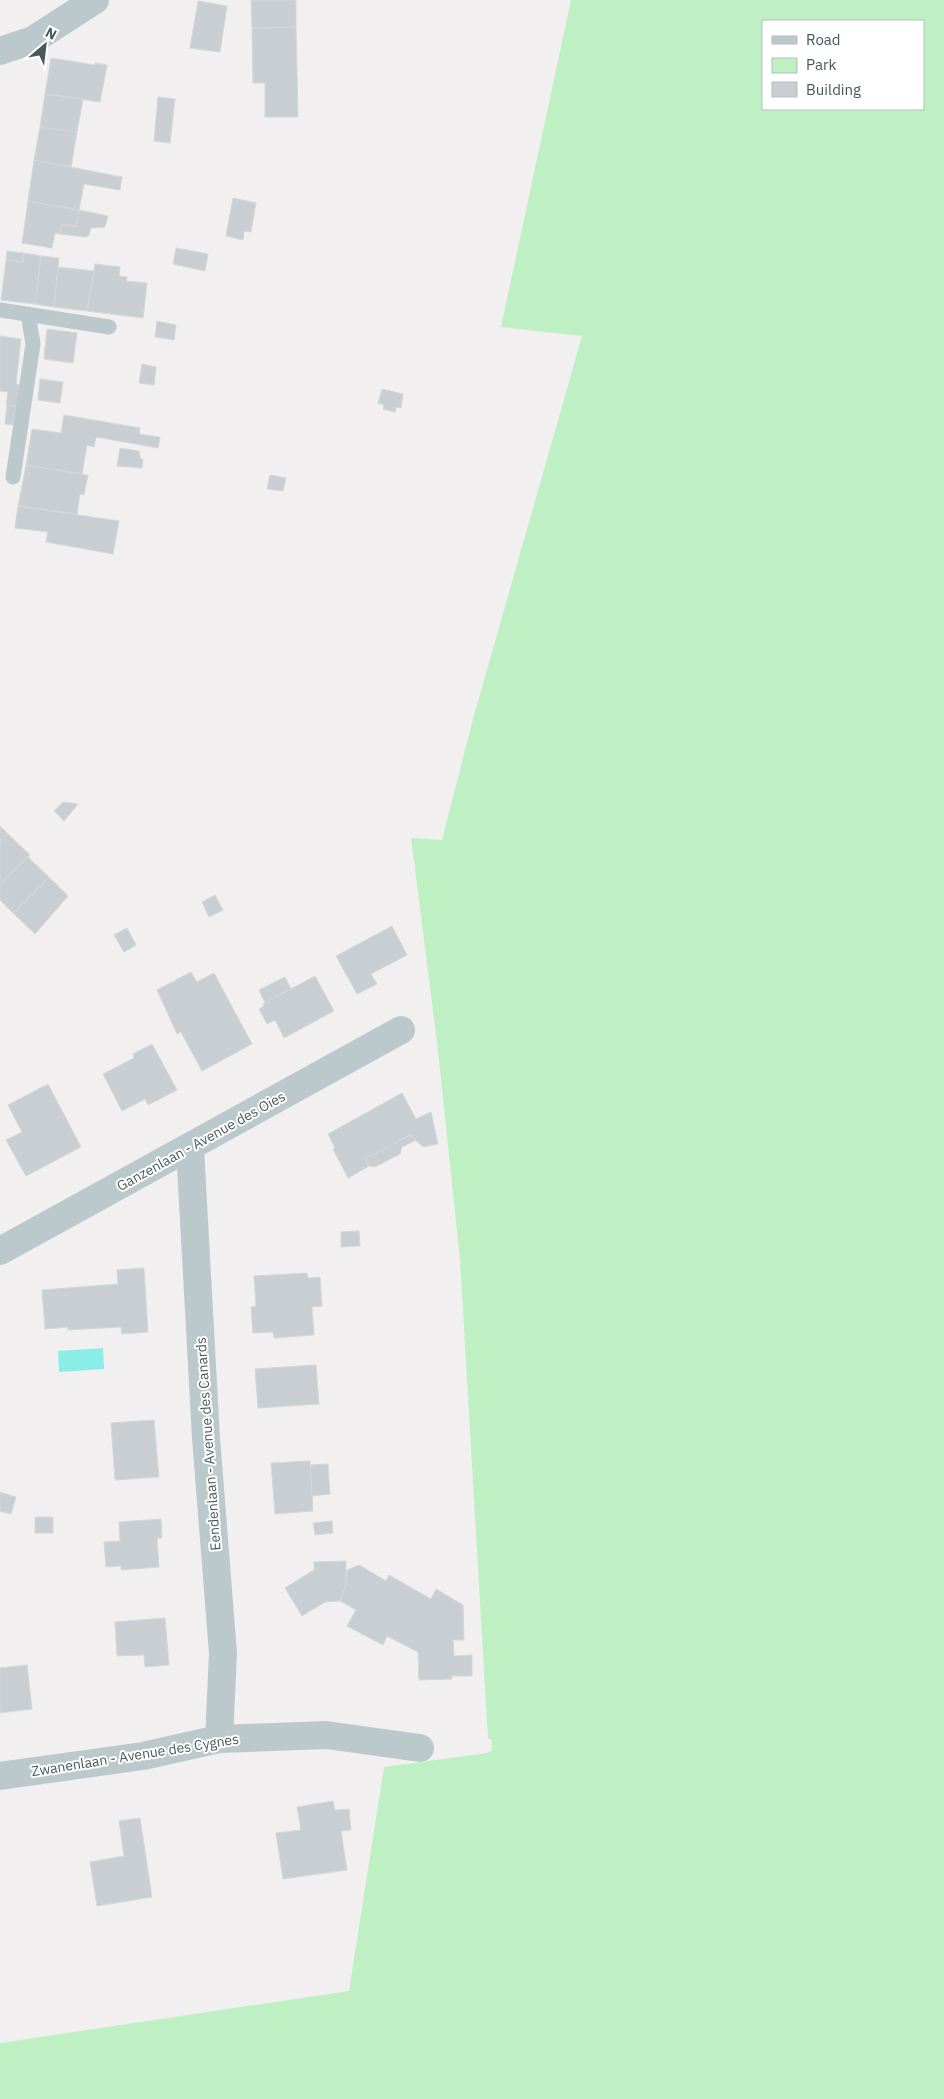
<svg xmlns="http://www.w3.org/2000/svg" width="944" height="2099" viewBox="0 0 944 2099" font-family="'IBM Plex Sans',sans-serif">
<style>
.green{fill:#bef0c3;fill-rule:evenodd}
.water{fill:#8aede7}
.building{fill:#c9ced2;stroke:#d3d8db}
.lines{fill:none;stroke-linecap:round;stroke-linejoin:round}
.service{stroke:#bbc9cd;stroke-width:15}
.minor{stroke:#bbc9cd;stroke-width:28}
.tertiary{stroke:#bbc9cd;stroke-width:28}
.labels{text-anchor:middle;stroke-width:4;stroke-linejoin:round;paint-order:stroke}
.street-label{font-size:14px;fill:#47595d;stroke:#fff}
</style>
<rect width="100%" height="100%" fill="#f2eff0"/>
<path class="green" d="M571,0h373v2099h-944v-56l349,-52 35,-224 103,-14 5,-3 -1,-11h-3l-28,-480 -23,-217 -26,-204 31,2 31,-121 109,-383 -81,-9zM923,21v88h-160v-88z"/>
<path class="water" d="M103,1348l1,21 -45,3 -1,-21z"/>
<path class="building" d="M251,0h45v27l-44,1z
M198,1l29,5 -7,46 -30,-4z
M296,27l2,90h-33v-34h-12l-1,-55z
M51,58l44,7v-2l12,2 -7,37 -55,-8z
M45,94l38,5 -6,33 -37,-5z
M158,97l17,2 -5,44 -16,-2z
M40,127l37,5 -6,35 -37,-7z
M34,160l88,17 -2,13 -36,-6 -5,26 -51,-9z
M233,198l23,5 -5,29 -7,-1 -1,9 -17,-4z
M28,201l51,9 -3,17 -14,-3 -2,10 -5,-1 -3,15 -30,-5z
M79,210l29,6 -3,11 -14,1 -2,7 -3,2 -26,-3 2,-10 14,3z
M176,248l32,6 -3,17 -32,-7z
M7,251l17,2 -1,9 -17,-2z
M24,253l17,3 -6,48 -34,-4 5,-40 17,2z
M41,256l18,2 -5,49 -19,-3z
M95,264l25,3 -1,9 8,1 -1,4 21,2 -4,35 -56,-7z
M58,267l36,4 -7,40 -33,-4z
M157,321l19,4 -2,15 -19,-3z
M47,329l30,4 -4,30 -29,-4z
M0,336l21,3 -5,45 4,1 -3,21 -11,-1 2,-13 -8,-1z
M142,364l14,3 -2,18 -15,-2z
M40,379l23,3 -3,21 -22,-3z
M382,389l21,5 -2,14 -5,-1 -1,5 -12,-3 1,-4 -6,-2z
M7,405l9,1 -3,19 -8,-1z
M64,415l76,13 -1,6 21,3 -2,11 -62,-11 -2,10 -7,-2 -5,29 -56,-9 6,-36 29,4z
M120,448l19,3 2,8h2l-1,9 -25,-2z
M26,465l62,10 -4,20 -4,-1 -3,20 -59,-8z
M270,475l16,3 -3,13 -16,-2z
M18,506l101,15 -6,33 -67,-12 2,-10 -33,-4z
M63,802l15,2 -14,17 -10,-10z
M0,826l8,8 -8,9z
M8,834l22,21 -30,29v-41z
M28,857l21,20 -36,36 -13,-13v-16z
M49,877l19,19 -33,38 -22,-21z
M215,895l8,15 -14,7 -7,-15z
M392,926l15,29 -36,19 6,10 -20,10 -21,-38z
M127,928l9,17 -12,7 -10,-17z
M191,972l6,10 17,-9 38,71 -50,27 -21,-39 -4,2 -20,-44z
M315,976l19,35 -50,27 -9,-18 -8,4 -8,-15 5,-3 -1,-2z
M285,977l6,12 -26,14 -6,-13z
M152,1044l25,46 -29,15 -3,-6 -23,12 -19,-37 31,-16 -1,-4z
M48,1084l33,63 -55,29 -20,-36 16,-8 -14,-27z
M402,1093l14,26 15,-7 7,32 -15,3 -13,-12 -45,24 4,7 -21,12 -15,-29 2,-1 -7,-14z
M410,1135l6,5 -14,7 -2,7 -25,13 -6,-1 -4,-7z
M359,1231l1,15 -19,1v-15z
M144,1268l4,64 -26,2 -1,-7 -53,3v-3l-23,2 -3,-39 76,-6 -1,-14z
M307,1273l1,5 12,-1 2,29 -10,1 2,28 -40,3 -1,-6 -20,1 -2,-26 5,-1 -2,-30z
M316,1365l3,39 -61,4 -3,-39z
M154,1420l5,57 -44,3 -4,-57z
M310,1461l3,50 -38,3 -4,-51z
M328,1464l2,30 -18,2 -2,-31z
M0,1492l16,5 -5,17 -11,-3z
M35,1517h18v16h-18z
M161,1519l1,19h-5l2,29 -38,3v-4l-15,1 -2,-25 16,-1 -1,-19z
M332,1521l1,12 -18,2 -2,-12z
M346,1561v23l-6,17 -15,1 -23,14 -17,-28 29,-18v-8z
M359,1565l27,16 3,-6 42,24 5,-10 27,16 1,35h-11l1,16 18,-1v21h-20v3l-33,1 -1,-28 -31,-16 -4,9 -36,-19 9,-16 -16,-9 6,-17 1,-14z
M165,1618l4,47 -24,2 -1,-12 -27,1 -2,-34z
M27,1665l5,44 -32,4v-45z
M333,1801l2,9 14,-1 2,21 -10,1 6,39 -64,9 -7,-46 25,-3 -4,-23z
M140,1818l12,79 -55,9 -7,-44 34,-6 -5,-35z"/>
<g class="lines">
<path class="service" d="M0,310l109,17
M13,477l20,-133 -5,-30"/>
<path class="minor" d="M190,1148l16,290 17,215 -4,86
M0,1251l401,-221
M0,1776l143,-20 76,-17 107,-4 94,13"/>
<path class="tertiary" d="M0,51l33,-11 62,-40"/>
</g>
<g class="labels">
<g class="street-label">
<text transform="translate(201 1141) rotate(-29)" y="5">Ganzenlaan - Avenue des Oies</text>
<text transform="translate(208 1444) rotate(-94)" y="5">Eendenlaan - Avenue des Canards</text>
<text transform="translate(135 1755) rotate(-9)" y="5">Zwanenlaan - Avenue des Cygnes</text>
</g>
</g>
<rect x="762" y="20" width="162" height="90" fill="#ffffff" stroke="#b5bdbe"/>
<rect x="772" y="36" width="25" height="8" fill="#bbc9cd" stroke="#b5bdbe"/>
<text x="806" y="45" font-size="15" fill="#47595d">Road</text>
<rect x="772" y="58" width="25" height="15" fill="#bef0c3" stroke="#b5bdbe"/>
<text x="806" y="70" font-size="15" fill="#47595d">Park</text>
<rect x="772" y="82" width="25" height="15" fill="#c9ced2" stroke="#b5bdbe"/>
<text x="806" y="95" font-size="15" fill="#47595d">Building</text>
<g transform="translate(45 45) rotate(28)" stroke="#ffffff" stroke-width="4" paint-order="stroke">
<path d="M0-4L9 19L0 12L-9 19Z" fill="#47595d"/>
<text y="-8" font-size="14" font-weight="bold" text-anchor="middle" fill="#47595d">N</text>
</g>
</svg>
